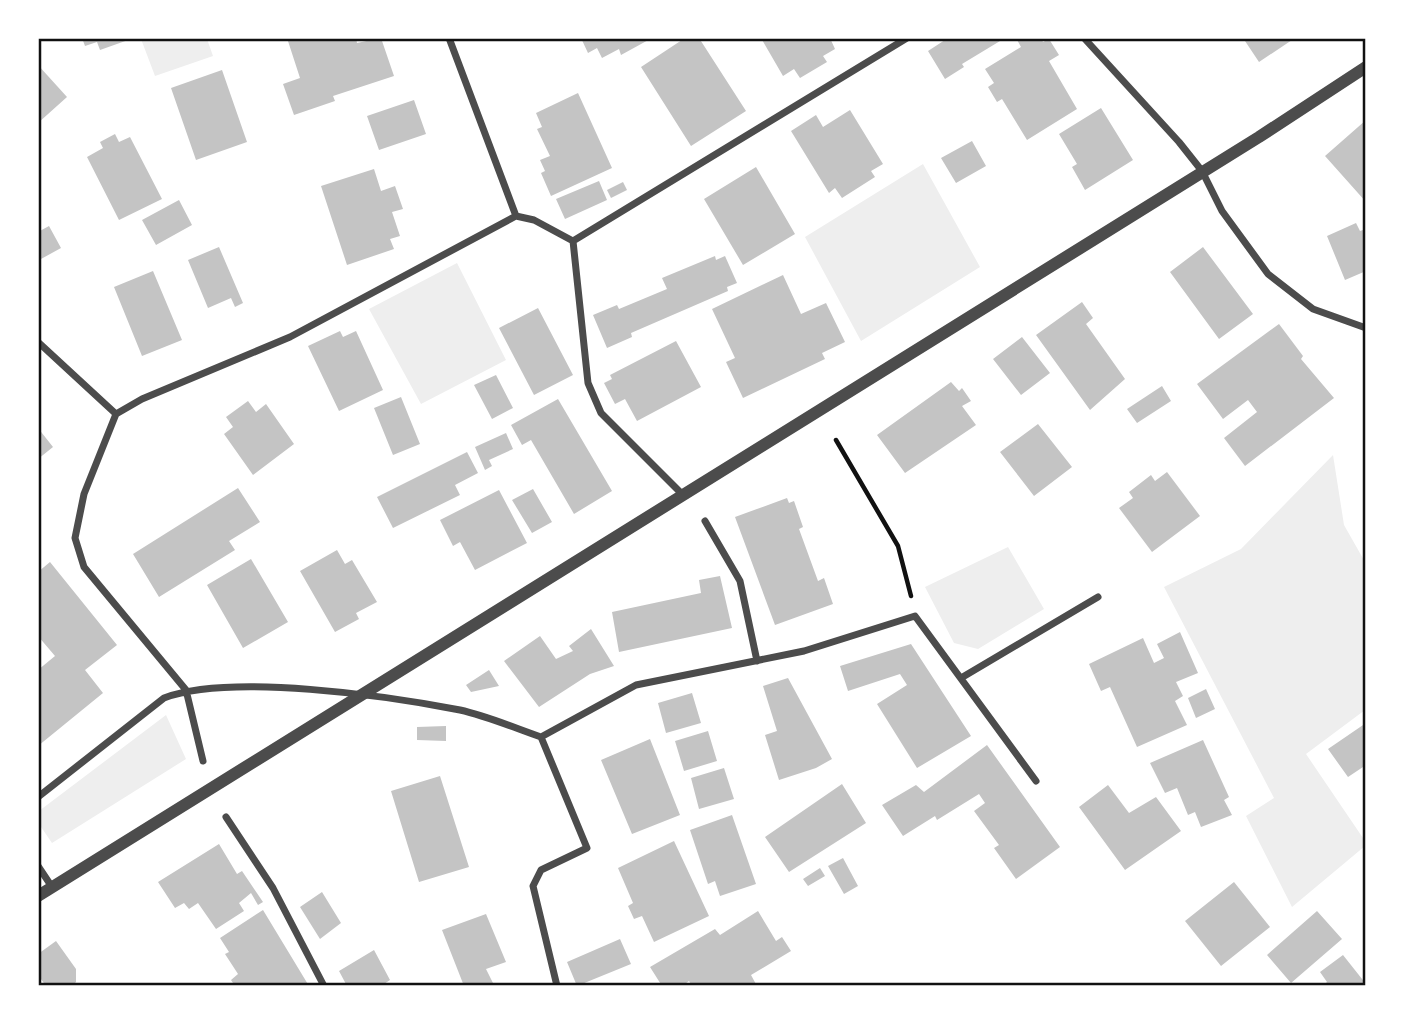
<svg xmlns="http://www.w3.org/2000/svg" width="1404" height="1024" viewBox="0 0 1404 1024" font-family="'Space Grotesk',sans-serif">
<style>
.green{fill:#eee}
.building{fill:#c4c4c4}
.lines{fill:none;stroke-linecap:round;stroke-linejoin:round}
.path{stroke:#111;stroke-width:4.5}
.minor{stroke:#4c4c4c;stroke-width:7}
.tertiary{stroke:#4c4c4c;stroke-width:12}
.neatline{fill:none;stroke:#111;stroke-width:2.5}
</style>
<rect width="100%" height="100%" fill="#fff"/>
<path class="green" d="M141,39h66l6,17 -58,20z
M923,164l57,103 -119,74 -56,-104z
M457,263l49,97 -85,44 -52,-95z
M1333,455l11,70 21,37v148l-59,44 59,87v5l-73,61 -46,-91 28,-18 -110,-211 77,-38z
M1008,547l36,62 -66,40 -24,-6 -29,-56z
M166,715l20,44 -134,84 -13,-19v-13z"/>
<path class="building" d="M82,38h49v1l-31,11 -3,-8 -12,4z
M287,38h69l1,5 24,-5 13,38 -61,20 2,5 -41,14 -11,-31 17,-6z
M581,38h71l-31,17 -2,-6 -17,9 -5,-10 -9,5z
M685,38h14l47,73 -55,35 -50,-79z
M761,38h69l5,11 -12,7 4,6 -27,16 -6,-9 -11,7z
M948,38h57l-43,26 2,3 -19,12 -17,-28z
M1016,38h25l2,4 6,-3 10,16 -10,6 28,48 -50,31 -25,-41 -5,3 -9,-15 6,-4 -9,-14 36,-22z
M1243,38h52l-36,24z
M38,65l29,32 -29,26z
M222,70l25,72 -51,18 -25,-72z
M578,93l34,75 -61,28 -10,-23 4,-2 -5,-11 10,-4 -13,-27 5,-2 -6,-14z
M414,100l12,34 -47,16 -12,-34z
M1101,108l32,52 -48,30 -13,-23 5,-3 -18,-30z
M850,110l33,54 -12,7 4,6 -33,21 -7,-10 -6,5 -38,-62 25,-16 7,12z
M1366,120v82l-41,-46z
M115,134l4,8 11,-5 32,62 -43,21 -32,-63 16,-9 -3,-6z
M972,141l14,25 -30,17 -15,-25z
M756,167l39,67 -52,31 -39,-66z
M374,169l7,22 14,-5 8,23 -11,3 8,24 -10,3 4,10 -47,16 -26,-79z
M599,181l8,19 -42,19 -9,-20z
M623,182l4,8 -16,8 -4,-8z
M179,200l13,25 -36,20 -14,-25z
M1356,223l4,8 6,-2v42l-21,9 -18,-44z
M49,226l12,22 -20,11 -3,-27z
M219,247l24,56 -8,4 -4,-9 -23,10 -20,-48z
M1203,247l50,67 -34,25 -49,-67z
M715,256l1,4 9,-4 12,27 -10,4 1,4 -97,42 1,4 -25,11 -14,-33 24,-10 2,4 48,-20 -5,-11z
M153,271l29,69 -40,16 -28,-69z
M783,275l18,39 25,-11 19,39 -23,11 3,6 -82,39 -17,-36 9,-4 -23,-49z
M1082,302l11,16 -7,6 39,55 -35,31 -54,-75z
M538,308l35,67 -39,20 -35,-67z
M1279,324l24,32 -2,3 33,39 -89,68 -21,-28 33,-26 -9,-12 -25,19 -26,-35z
M340,331l3,6 13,-6 27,59 -44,21 -31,-65z
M1022,337l28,36 -29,22 -28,-36z
M676,341l25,46 -64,34 -12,-22 -10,5 -11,-21 8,-4 -2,-4z
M496,375l17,33 -21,11 -18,-34z
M951,382l8,9 3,-3 9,13 -9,5 14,19 -71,48 -28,-38z
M1162,386l9,15 -34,22 -10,-14z
M401,397l19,47 -27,11 -19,-47z
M558,399l54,92 -38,23 -43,-74 -9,5 -11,-20z
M248,401l8,11 10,-8 28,40 -41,31 -29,-41 9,-7 -7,-10z
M1038,424l34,43 -38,29 -34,-44z
M38,428l15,19 -15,12z
M506,433l7,16 -24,11 3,6 -7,4 -10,-23z
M467,452l11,21 -23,12 5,10 -67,33 -16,-31z
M1167,472l33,44 -48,36 -33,-44 14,-10 -4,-6 22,-17 4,6z
M238,488l22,34 -31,19 6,9 -76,47 -26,-43z
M533,489l19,33 -20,11 -20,-33z
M499,490l28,53 -52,27 -15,-28 -7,4 -13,-26z
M787,498l2,5 5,-2 9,26 -4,2 19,52 6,-3 9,26 -58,21 -40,-108z
M337,550l8,14 7,-4 25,42 -21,11 3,6 -24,13 -35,-61z
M251,559l37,63 -45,26 -36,-63z
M50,562l67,83 -32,25 18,23 -65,53v-76l17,-14 -17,-20v-64z
M720,576l12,52 -113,24 -7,-40 89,-19 -2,-13z
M591,629l23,37 -24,8 -51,33 -35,-46 36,-25 16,23 17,-8 -4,-5z
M1180,632l18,41 -22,9 7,14 -8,5 12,24 -50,22 -27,-60 -9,4 -12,-27 54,-26 11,25 10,-5 -7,-14z
M911,644l60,92 -54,32 -40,-64 30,-19 -7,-11 -52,17 -8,-25z
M489,670l10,16 -28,6 -5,-7z
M788,678l44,81 -16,9 -37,12 -14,-45 12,-4 -14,-45z
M1206,689l9,20 -19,9 -8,-20z
M692,693l9,30 -35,10 -8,-30z
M1366,723v42l-18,12 -20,-28z
M446,726v15l-29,-1v-13z
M708,731l9,30 -33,10 -9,-30z
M650,739l30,76 -48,19 -31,-74z
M1203,740l26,57 -5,3 8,15 -31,12 -6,-15 -7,3 -11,-27 -12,5 -15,-30z
M987,745l73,102 -44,32 -22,-31 5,-3 -25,-34 11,-8 -6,-9 -42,26 -2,-4 -32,20 -21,-31 34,-20 8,7z
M724,768l10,31 -35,10 -8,-31z
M440,776l29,91 -50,15 -28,-91z
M842,784l24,39 -77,49 -24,-35z
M1108,785l21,28 27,-16 25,34 -56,39 -46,-63z
M732,815l24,69 -36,12 -5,-15 -7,3 -18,-54z
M674,841l35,75 -55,26 -12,-26 -8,3 -6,-13 5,-3 -15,-35z
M219,844l18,30 5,-3 21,31 -5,3 -7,-12 -12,10 5,8 -28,18 -18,-26 -9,6 -5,-6 -9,5 -17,-26z
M843,858l15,28 -14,8 -16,-28z
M820,868l5,8 -17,10 -5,-7z
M1234,882l36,45 -49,39 -36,-45z
M322,892l19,31 -21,16 -20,-32z
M263,910l46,76h-74l-4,-6 7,-6 -13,-20 4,-2 -9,-14z
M758,911l18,30 6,-4 9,14 -40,24 6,11h-65l-3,-5 -7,5h-20l-12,-19 65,-38 5,6z
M1317,911l25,28 -51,44 -24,-28z
M486,914l20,48 -20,7 7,14 -29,3 -22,-56z
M620,939l11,25 -54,22 -10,-24z
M56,941l20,28v13l-4,4h-26l-8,-11v-21z
M374,950l16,30 -9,6h-34l-8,-15z
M1343,955l23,29v2h-43l4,-4 -7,-10z"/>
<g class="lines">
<path class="path" d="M836,440l62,106 13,50"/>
<path class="minor" d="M449,38l67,178
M1084,38l95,104 23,29 20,40 46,63 45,35 53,19
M573,241l334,-203
M573,241l15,142 13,30 81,81
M38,342l78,72 26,-15 148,-62 226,-121 18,4 39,21
M116,414l-32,80 -9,44 9,29 102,123 17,71
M705,521l35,60 17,80
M961,678l137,-81
M541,737l46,111 -46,22 -8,16 24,100
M38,797l126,-99c67,-25 224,-2 296,12 27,6 55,18 81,27l95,-52 168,-34 111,-35 121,165
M226,817l47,71 51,98
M38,866l14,21"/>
<path class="tertiary" d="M38,896l1221,-759 107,-70"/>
</g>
<rect width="1404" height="1024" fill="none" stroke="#ffffff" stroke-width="80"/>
<rect x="40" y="40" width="1324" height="944" class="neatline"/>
</svg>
